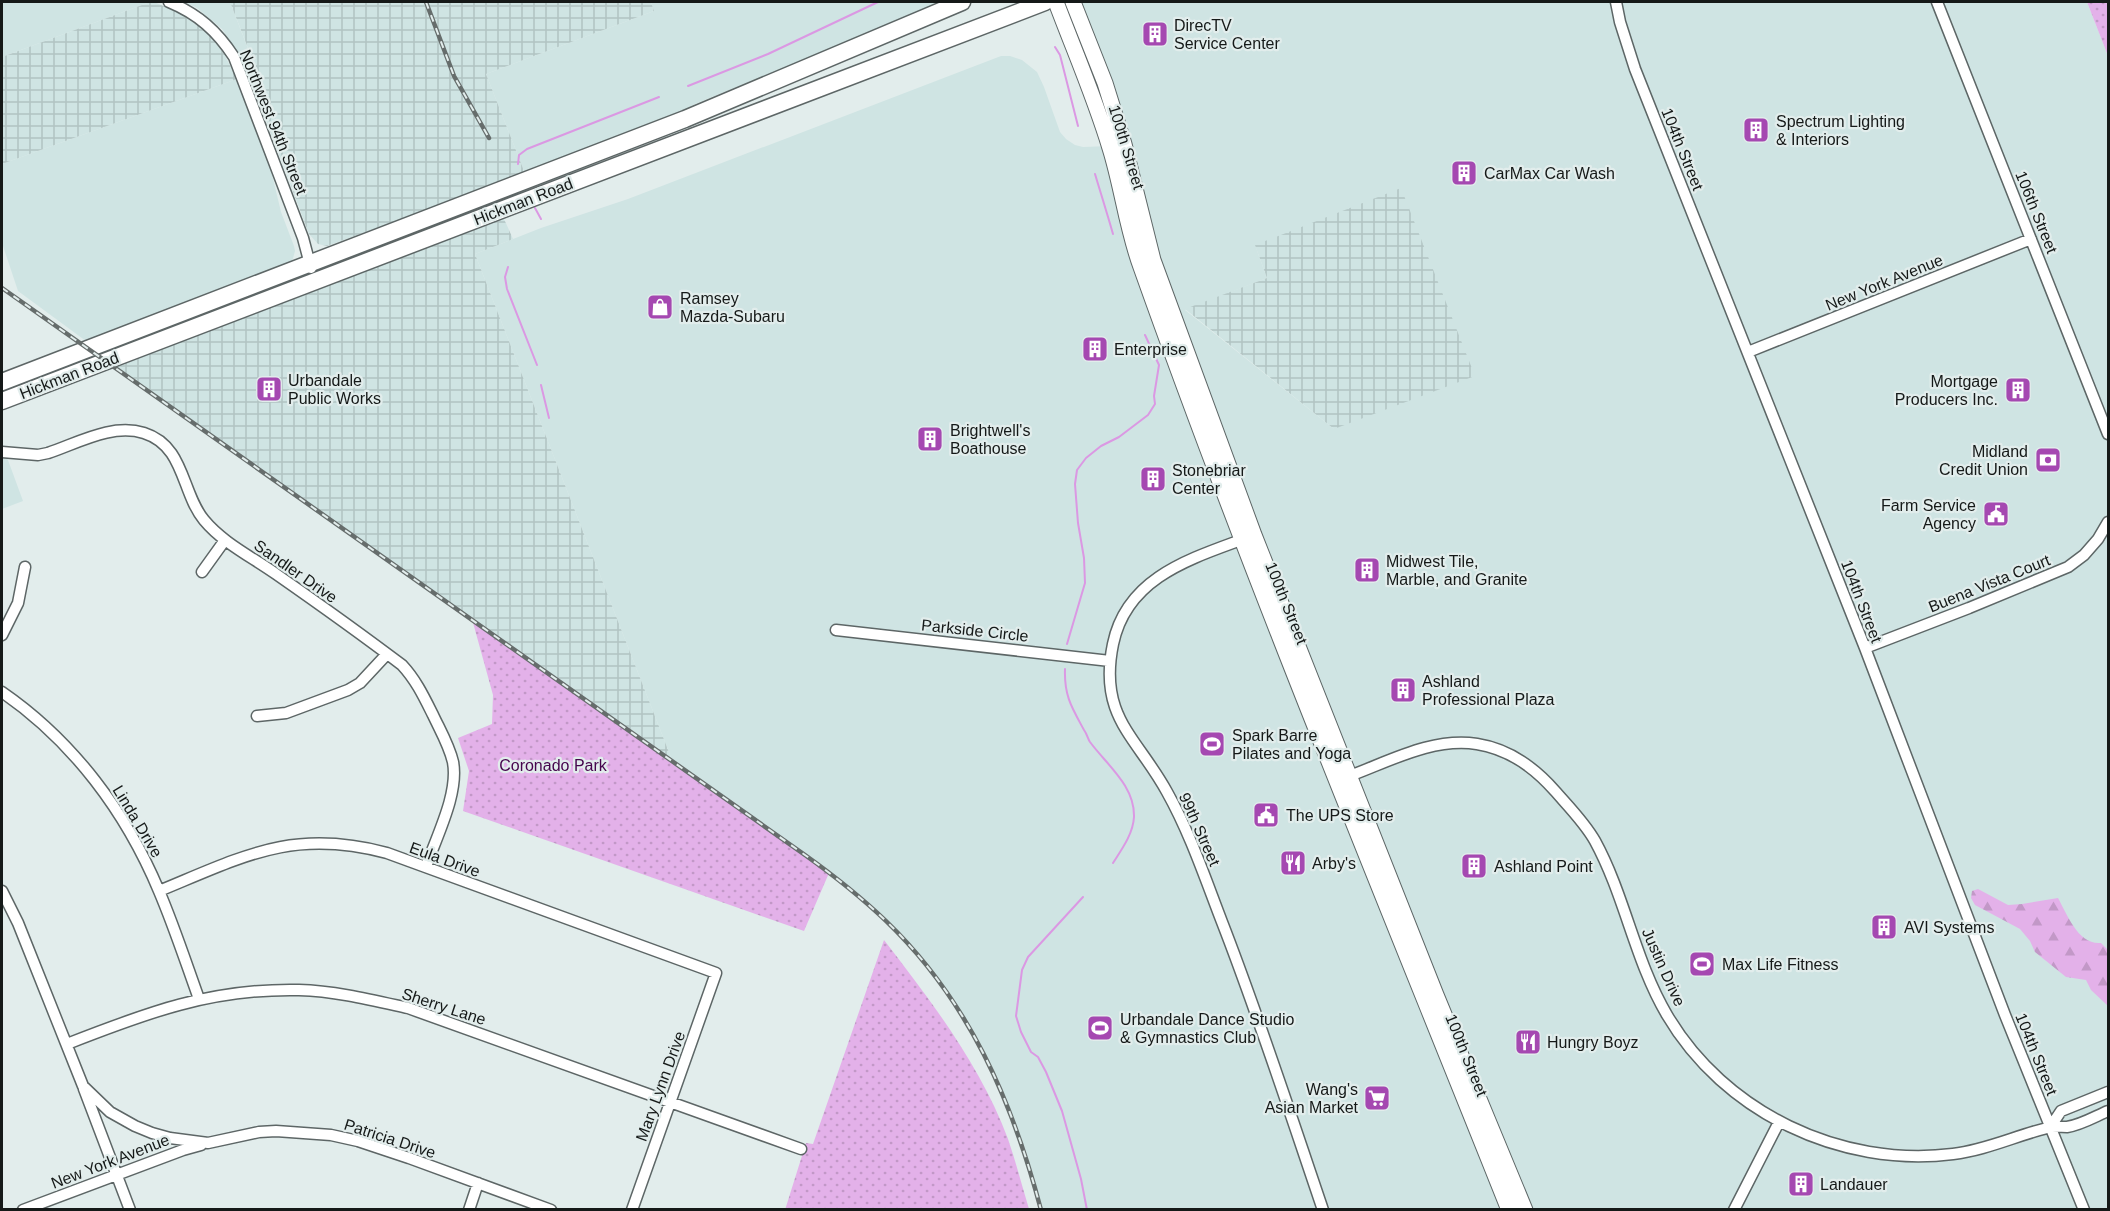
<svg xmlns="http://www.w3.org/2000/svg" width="2110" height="1211" viewBox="0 0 2110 1211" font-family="Arial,sans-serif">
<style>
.built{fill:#cfe4e3;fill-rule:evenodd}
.industrial{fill:url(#industrial-grid)}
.forest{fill:url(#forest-firs)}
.park{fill:url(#park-dots)}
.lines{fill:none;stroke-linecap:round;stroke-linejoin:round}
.stream{stroke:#db98e3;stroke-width:2}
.street-casing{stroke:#5d6666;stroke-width:13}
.secondary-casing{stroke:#5d6666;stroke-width:17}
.primary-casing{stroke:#5d6666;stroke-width:19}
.street{stroke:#fff;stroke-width:10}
.secondary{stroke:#fff;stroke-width:15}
.primary{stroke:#fff;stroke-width:16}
.rail-casing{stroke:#666d6c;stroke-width:4.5}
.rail{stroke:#e2edec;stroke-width:2;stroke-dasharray:7;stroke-linecap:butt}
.labels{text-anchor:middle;stroke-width:4.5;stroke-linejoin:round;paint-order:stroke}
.poi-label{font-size:16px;fill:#151918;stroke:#e2edec;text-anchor:start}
.street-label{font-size:16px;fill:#151918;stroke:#e2edec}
.park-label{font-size:16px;fill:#45054d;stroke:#e2edec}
</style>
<defs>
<pattern id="industrial-grid" width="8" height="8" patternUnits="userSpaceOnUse" patternTransform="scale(1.5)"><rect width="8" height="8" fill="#cfe4e3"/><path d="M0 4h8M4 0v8" fill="none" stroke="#b1c3c2"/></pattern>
<pattern id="forest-firs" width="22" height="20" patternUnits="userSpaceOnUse" patternTransform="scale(1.5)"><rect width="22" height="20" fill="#e3b1e9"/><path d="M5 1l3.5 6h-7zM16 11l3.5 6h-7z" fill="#c298c7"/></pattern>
<pattern id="park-dots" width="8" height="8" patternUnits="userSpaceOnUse" patternTransform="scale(1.5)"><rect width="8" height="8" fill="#e3b1e9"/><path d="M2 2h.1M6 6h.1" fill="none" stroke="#c298c7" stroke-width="1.8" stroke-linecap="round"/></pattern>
</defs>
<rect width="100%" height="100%" fill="#e2edec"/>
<path class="built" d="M2,2h148l-148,55z
M185,2h45l27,70 -8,3 -10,-21 -17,-25 -25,-21z
M651,2h299l-152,64 -47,15 -56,23 -26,16 -143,56 -40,-102 168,-63z
M1073,2h1014l21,54v1153h-583l-271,-674zM1255,245l79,184 -149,-119 82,-32z
M1001,56h9l12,4 15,12 7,15 16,45 6,7 9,6 8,2 27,-1 14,51 385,1012h-468l-15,-58 -28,-72 -33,-59 -30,-45 -48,-53 -41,-36 -41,-31 -133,-95 -197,-506 66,-26 87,-29z
M237,79l33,87 11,46 13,34 1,5 -3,11 -202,82 -72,-53 -16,-48v-79z
M2,452h3l18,49 -21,8z"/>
<path class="industrial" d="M150,2h4l26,11 27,19 17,22 13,25 -235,85v-107z
M230,2h421l3,9 -168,63 40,102 -68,26 -54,16 -77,28 -9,-2 -9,-10 -60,-159 8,-4z
M1401,188l74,188 -141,53 -149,-120 82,-31 -12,-33z
M500,210l13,29 -38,15 197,506 -567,-398z"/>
<path class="forest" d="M1978,889l30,16 14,-1 36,-6c9,16 20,47 43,45l7,7v56l-17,-16 -5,-10 -20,-3 -31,-25 -5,-11 -10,-12 -45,-24 -4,-7 1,-7z"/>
<path class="park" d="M2087,2h21v54z
M472,619l357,254 -25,58 -341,-120 6,-40 -11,-33 34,-14 1,-29z
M884,940c47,61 97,126 124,199 8,23 14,47 21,70l-244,1 21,-67 7,1z"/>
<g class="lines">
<path class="stream" d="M1055,47l5,8 18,71
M688,86l80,-32 110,-52
M518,164l1,-9 8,-6 132,-52
M1095,174c6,20 12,39 18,60
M535,208l6,11
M508,267l-3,10 2,12 30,76
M541,385l8,33
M1067,644l18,-61 -1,-25 -6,-35 -3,-39 2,-14 9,-12 15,-12 18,-9 29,-22 7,-11 -1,-8 5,-31 -14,-30
M1065,669c-1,27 7,39 19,61 3,4 4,9 6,12 17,23 45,44 44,75 -1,17 -12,32 -21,46
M1083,897l-55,60 -6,13 -6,46 5,16 10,20 7,5 8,15 16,39 19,68 6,31"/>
<defs>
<path id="street" d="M169,2c29,12 48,29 65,55l69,181 8,30
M1616,2l4,20 15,47 230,579 140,367 79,195
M1937,2l171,432
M1748,352l283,-113
M2,452l36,3 10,-2c30,-10 64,-30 96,-20 41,13 37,59 60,87 19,23 48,37 72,54 43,30 85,60 126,91 14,15 22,32 31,50 7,15 16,30 20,47 6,32 -17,75 -27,105
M1249,537c-56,21 -122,39 -136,107 -15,73 24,93 54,148 23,41 38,86 55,130 37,95 68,191 101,288
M202,572l23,-32
M836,630l274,31
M2,635l16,-32 7,-36
M1865,648l104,-40 99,-41 16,-12 14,-16 10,-17
M2,692c71,49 124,120 157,199 15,35 27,72 40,108
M257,716l29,-3 62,-23 12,-7 27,-29
M1344,778c43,-15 86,-41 133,-34 32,5 57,23 78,47 14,16 30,32 40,50 30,55 40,120 72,174 57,97 173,153 286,139 33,-4 62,-18 94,-26 7,-2 13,-1 20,-1 14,-2 29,-11 41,-16
M2,891l16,32 65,163 27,26 25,14 17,7 18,5 38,5 51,-11 17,-1 55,4 27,6 51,17 142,52
M159,891c85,-35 134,-63 228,-38l329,120 -84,237
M67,1044c79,-31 145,-56 232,-54 37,1 73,10 109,18l393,141
M84,1089l46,121
M2051,1126l10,-15 47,-19
M23,1210l160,-60 18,-5
M469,1210l9,-27
M1734,1210l45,-88"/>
<path id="secondary" d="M1056,2c18,48 39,96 54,146 12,38 17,82 31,119 113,318 243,630 368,943
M1073,2l32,81 19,61 29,116 101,275 182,460 89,215"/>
<path id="primary" d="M2,382l683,-263 277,-117
M2,401l1043,-399"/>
</defs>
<use href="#street" class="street-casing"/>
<use href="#secondary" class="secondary-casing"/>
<use href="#primary" class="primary-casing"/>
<use href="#street" class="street"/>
<use href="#secondary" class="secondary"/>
<use href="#primary" class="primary"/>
<defs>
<path id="rail" d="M426,2l28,74 35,62
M2,288l803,567c28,20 56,42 81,66 83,80 126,179 155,289"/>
</defs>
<use href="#rail" class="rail-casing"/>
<use href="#rail" class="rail"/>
</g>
<defs>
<symbol id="building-square" viewBox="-11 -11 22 22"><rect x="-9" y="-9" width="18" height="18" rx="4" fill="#a548b1" stroke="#e2edec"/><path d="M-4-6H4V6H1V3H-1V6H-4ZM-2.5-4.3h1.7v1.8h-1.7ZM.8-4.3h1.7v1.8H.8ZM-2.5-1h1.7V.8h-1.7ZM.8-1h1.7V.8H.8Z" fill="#fff"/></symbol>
<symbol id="shop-square" viewBox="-11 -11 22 22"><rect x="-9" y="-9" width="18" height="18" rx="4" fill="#a548b1" stroke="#e2edec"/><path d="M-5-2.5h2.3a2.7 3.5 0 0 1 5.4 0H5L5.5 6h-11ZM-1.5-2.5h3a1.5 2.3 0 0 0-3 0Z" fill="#fff"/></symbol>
<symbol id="bank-square" viewBox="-11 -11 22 22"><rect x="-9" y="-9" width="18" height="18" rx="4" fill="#a548b1" stroke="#e2edec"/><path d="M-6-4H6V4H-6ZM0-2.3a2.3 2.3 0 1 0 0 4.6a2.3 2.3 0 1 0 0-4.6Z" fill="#fff"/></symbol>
<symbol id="civic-square" viewBox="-11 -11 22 22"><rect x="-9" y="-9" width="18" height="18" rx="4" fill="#a548b1" stroke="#e2edec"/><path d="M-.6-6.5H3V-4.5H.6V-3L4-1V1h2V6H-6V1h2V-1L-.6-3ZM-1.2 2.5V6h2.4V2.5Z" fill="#fff"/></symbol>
<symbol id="stadium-square" viewBox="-11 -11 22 22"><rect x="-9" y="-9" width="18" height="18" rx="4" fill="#a548b1" stroke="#e2edec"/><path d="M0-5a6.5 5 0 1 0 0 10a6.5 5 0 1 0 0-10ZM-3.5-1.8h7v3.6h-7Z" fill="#fff"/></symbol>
<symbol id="restaurant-square" viewBox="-11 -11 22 22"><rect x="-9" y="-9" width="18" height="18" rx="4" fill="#a548b1" stroke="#e2edec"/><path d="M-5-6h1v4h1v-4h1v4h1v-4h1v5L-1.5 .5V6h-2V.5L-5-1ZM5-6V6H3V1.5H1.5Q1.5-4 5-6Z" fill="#fff"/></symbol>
<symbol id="supermarket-square" viewBox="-11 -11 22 22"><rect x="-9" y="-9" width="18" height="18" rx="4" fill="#a548b1" stroke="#e2edec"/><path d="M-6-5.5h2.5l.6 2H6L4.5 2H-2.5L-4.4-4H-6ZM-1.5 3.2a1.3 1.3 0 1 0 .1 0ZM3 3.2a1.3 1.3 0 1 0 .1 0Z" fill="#fff"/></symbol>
</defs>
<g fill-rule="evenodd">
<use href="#building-square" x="1140" y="19" width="30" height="30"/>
<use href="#building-square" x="1741" y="115" width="30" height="30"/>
<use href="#building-square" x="1449" y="158" width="30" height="30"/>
<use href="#shop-square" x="645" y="292" width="30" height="30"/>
<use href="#building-square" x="1080" y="334" width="30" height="30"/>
<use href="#building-square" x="254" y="374" width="30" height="30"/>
<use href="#building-square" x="2003" y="375" width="30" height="30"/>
<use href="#building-square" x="915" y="424" width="30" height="30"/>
<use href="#bank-square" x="2033" y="445" width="30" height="30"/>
<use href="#building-square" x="1138" y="464" width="30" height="30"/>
<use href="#civic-square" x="1981" y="499" width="30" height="30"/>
<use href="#building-square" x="1352" y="555" width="30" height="30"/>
<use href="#building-square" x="1388" y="675" width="30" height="30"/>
<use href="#stadium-square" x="1197" y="729" width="30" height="30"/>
<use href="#civic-square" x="1251" y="800" width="30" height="30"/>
<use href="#restaurant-square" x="1278" y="848" width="30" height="30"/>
<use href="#building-square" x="1459" y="851" width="30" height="30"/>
<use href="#building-square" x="1869" y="912" width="30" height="30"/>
<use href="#stadium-square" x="1687" y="949" width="30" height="30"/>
<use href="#stadium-square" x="1085" y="1013" width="30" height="30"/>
<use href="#restaurant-square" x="1513" y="1027" width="30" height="30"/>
<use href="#supermarket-square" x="1362" y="1083" width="30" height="30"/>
<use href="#building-square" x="1786" y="1169" width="30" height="30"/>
</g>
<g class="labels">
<g class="poi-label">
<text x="1174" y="31">DirecTV<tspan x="1174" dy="18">Service Center</tspan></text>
<text x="1776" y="127">Spectrum Lighting<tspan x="1776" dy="18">&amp; Interiors</tspan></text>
<text x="1484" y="179">CarMax Car Wash</text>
<text x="680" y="304">Ramsey<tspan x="680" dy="18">Mazda-Subaru</tspan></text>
<text x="1114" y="355">Enterprise</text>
<text x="288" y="386">Urbandale<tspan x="288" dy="18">Public Works</tspan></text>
<text x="1998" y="387" text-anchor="end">Mortgage<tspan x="1998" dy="18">Producers Inc.</tspan></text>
<text x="950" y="436">Brightwell's<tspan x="950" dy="18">Boathouse</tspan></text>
<text x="2028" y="457" text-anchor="end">Midland<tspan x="2028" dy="18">Credit Union</tspan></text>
<text x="1172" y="476">Stonebriar<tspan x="1172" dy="18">Center</tspan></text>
<text x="1976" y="511" text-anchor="end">Farm Service<tspan x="1976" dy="18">Agency</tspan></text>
<text x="1386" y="567">Midwest Tile,<tspan x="1386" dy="18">Marble, and Granite</tspan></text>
<text x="1422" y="687">Ashland<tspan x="1422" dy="18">Professional Plaza</tspan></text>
<text x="1232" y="741">Spark Barre<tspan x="1232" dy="18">Pilates and Yoga</tspan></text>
<text x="1286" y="821">The UPS Store</text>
<text x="1312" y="869">Arby's</text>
<text x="1494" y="872">Ashland Point</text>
<text x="1904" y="933">AVI Systems</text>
<text x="1722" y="970">Max Life Fitness</text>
<text x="1120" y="1025">Urbandale Dance Studio<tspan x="1120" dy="18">&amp; Gymnastics Club</tspan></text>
<text x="1547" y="1048">Hungry Boyz</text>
<text x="1358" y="1095" text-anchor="end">Wang's<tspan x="1358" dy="18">Asian Market</tspan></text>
<text x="1820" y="1190">Landauer</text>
</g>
<g class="street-label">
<text transform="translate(274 122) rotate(68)" y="6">Northwest 94th Street</text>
<text transform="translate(1127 147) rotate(73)" y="6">100th Street</text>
<text transform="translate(1683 149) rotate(68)" y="6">104th Street</text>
<text transform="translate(523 201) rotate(-21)" y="6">Hickman Road</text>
<text transform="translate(2037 212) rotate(68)" y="6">106th Street</text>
<text transform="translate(1884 282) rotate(-22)" y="6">New York Avenue</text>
<text transform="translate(69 375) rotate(-21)" y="6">Hickman Road</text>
<text transform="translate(296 571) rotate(35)" y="6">Sandler Drive</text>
<text transform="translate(1989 583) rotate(-22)" y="6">Buena Vista Court</text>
<text transform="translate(1862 601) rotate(69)" y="6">104th Street</text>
<text transform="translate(1287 603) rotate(68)" y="6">100th Street</text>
<text transform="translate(975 630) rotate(6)" y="6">Parkside Circle</text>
<text transform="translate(138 821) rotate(59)" y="6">Linda Drive</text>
<text transform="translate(1200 829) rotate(66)" y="6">99th Street</text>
<text transform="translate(445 859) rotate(20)" y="6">Eula Drive</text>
<text transform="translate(1664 967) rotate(66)" y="6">Justin Drive</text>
<text transform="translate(444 1006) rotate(18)" y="6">Sherry Lane</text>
<text transform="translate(2037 1054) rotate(68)" y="6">104th Street</text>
<text transform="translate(1467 1055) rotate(68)" y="6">100th Street</text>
<text transform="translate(660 1086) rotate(-70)" y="6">Mary Lynn Drive</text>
<text transform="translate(390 1138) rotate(18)" y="6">Patricia Drive</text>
<text transform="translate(110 1161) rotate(-21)" y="6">New York Avenue</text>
</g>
<g class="park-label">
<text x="553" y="771">Coronado Park</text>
</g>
</g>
<rect width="2110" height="1211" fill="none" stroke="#151918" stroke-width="6"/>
</svg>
